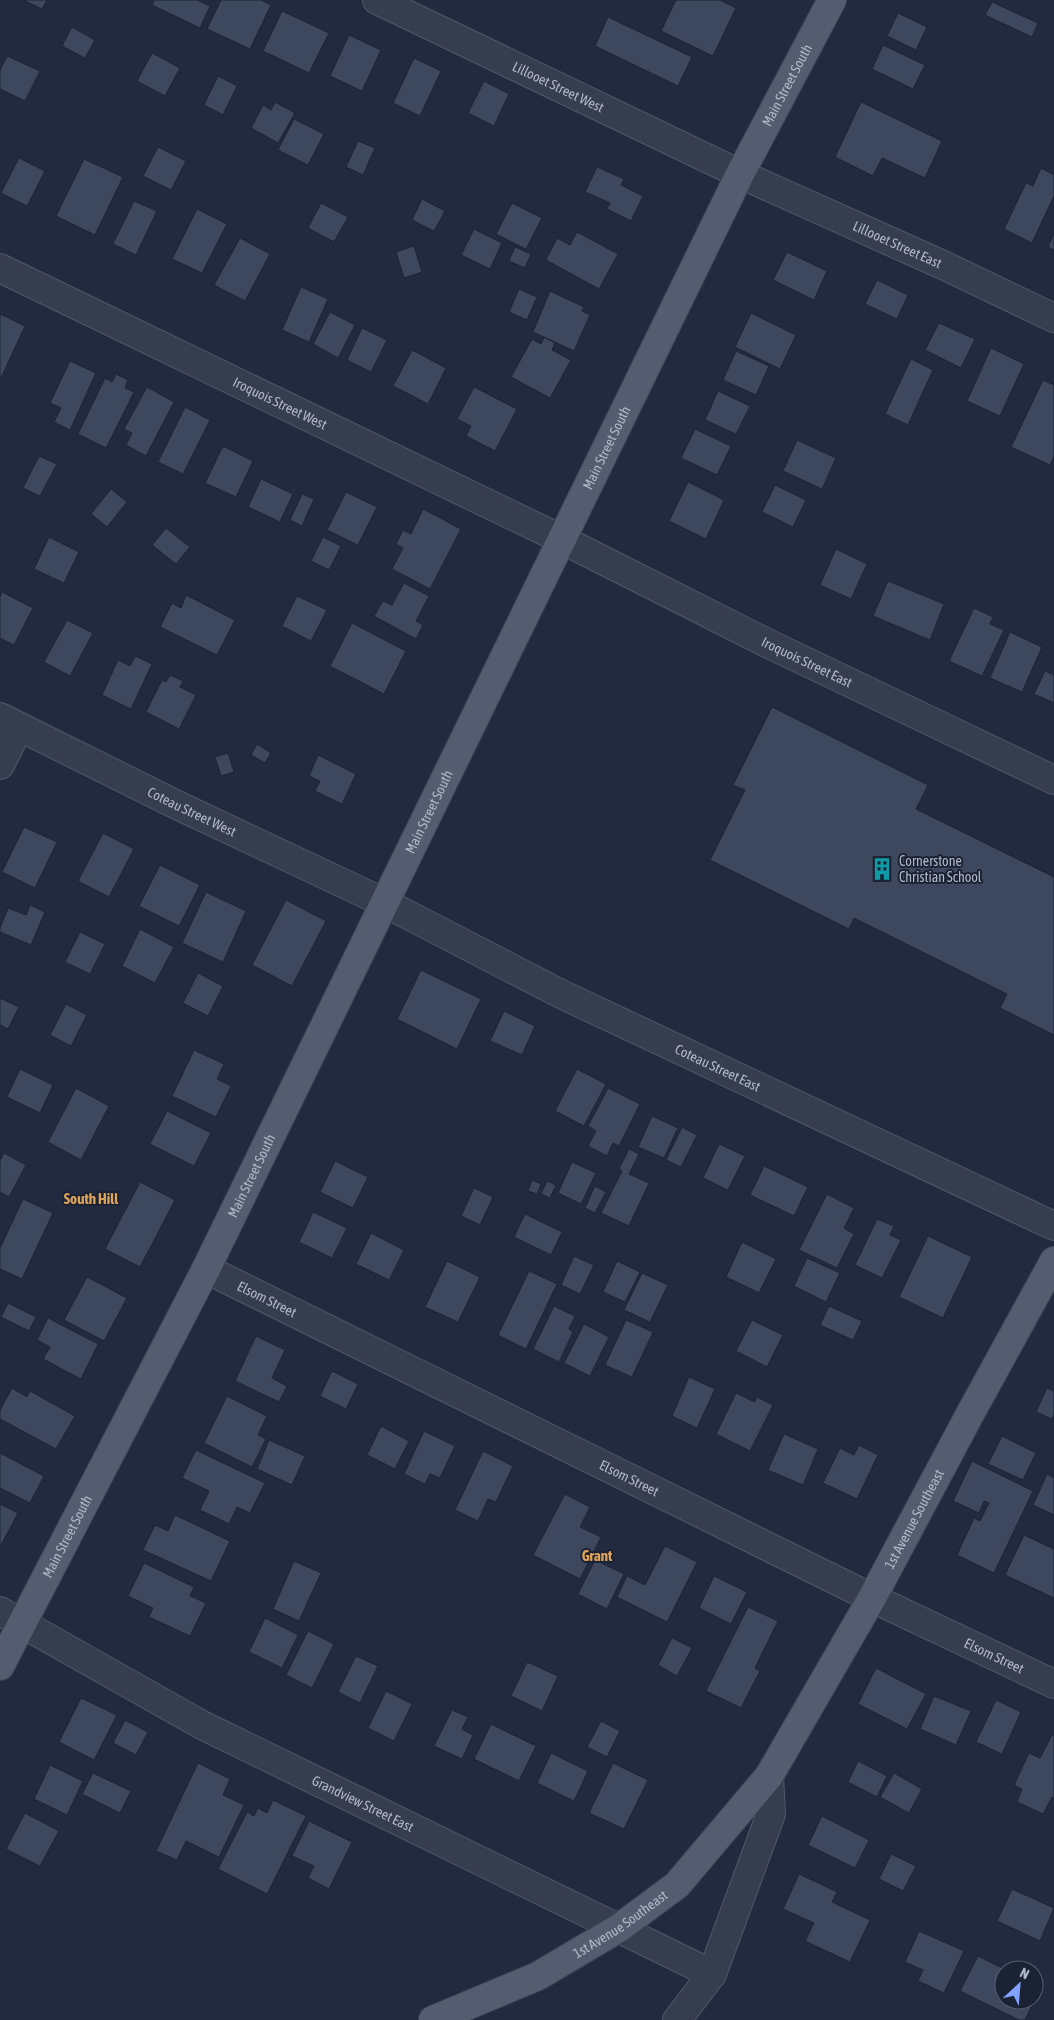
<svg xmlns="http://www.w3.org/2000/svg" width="1054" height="2020" viewBox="0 0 1054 2020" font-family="'Asap Condensed',sans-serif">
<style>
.building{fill:#3d485e;stroke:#1d2435}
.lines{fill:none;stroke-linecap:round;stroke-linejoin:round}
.minor-casing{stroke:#515869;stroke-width:30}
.tertiary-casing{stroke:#515869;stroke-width:30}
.primary-casing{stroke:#3f4657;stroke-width:30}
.minor{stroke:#363d4e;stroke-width:28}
.tertiary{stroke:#363d4e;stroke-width:28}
.primary{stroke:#545c6f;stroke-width:28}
.labels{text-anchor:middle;stroke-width:4;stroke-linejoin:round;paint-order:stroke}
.street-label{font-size:14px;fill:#b1b8ca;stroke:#1b2233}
.poi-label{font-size:14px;fill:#b1b8ca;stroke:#1b2233;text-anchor:start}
.neighbourhood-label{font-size:15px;font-weight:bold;fill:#dda35a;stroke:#1b2233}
</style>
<rect width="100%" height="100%" fill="#222a3f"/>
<path class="building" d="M23,0h24l-5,9z
M154,0h43l13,6 -10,22 -48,-23z
M221,0h40l10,5 -21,44 -43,-20z
M676,0h44l16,8 -23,48 -52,-25z
M992,2l46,21 -6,14 -47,-22z
M282,11l47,22 -20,40 -46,-22z
M898,13l29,14 -11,23 -29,-14z
M608,17l84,40 -14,29 -83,-40z
M72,27l23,13 -10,18 -23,-12z
M349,35l32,15 -19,41 -32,-15z
M883,45l42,20 -12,24 -41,-20z
M152,53l28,15 -15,28 -28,-15z
M7,56l33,15 -15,30 -25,-12v-19z
M414,58l27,13 -21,45 -27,-13z
M218,76l19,10 -14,29 -19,-10z
M484,81l25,13 -15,32 -26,-13z
M275,102l20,11 -17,30 -27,-15 12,-23 8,5z
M861,102l81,39 -17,37 -43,-20 -9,18 -38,-19z
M294,119l30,15 -16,31 -30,-15z
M358,141l17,7 -12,27 -17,-8z
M158,147l28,14 -15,29 -28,-14z
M19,158l26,13 -18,35 -26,-13z
M84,159l39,18 -28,58 -39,-19z
M597,167l27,12 -3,6 22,11 -12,25 -24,-12 3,-6 -25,-11z
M1041,168l13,7v21l-22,47 -28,-14 22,-46 7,3z
M422,199l23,12 -11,20 -22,-11z
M134,201l23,10 -21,44 -23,-11z
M321,203l27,14 -14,25 -26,-14z
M512,203l30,15 -16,31 -30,-15z
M197,209l30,15 -25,49 -30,-14z
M474,229l28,14 -12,26 -29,-14z
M577,232l41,22 -19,35 -53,-29 11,-22 13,7z
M1054,233v17l-6,-3z
M240,238l30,16 -25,47 -31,-16z
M414,246l8,26 -18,6 -8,-26z
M515,247l16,7 -6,14 -16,-7z
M787,252l40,19 -13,29 -41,-20z
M877,280l31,15 -11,24 -32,-15z
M301,287l27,12 -19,43 -27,-12z
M519,289l18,8 -10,23 -18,-8z
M550,291l34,16 -2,4 8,4 -16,36 -41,-19z
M330,312l25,13 -17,33 -25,-14z
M751,313l45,22 -16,34 -45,-22z
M0,314l25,12 -24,52h-1z
M939,323l36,16 -14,29 -36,-18z
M362,328l25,12 -16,32 -24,-12z
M544,337l11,6 -3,7 19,10 -21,38 -39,-21 21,-38 9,5z
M991,348l33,16 -24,52 -33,-15z
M412,350l34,18 -18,36 -35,-18z
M736,351l33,15 -13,29 -33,-15z
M911,359l22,11 -25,55 -23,-11z
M70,361l26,12 -26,57 -16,-8 7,-14 -11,-5z
M116,374l12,6 -3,8 9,4 -28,56 -28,-14 27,-56 7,4z
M1043,380l11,5v71l-4,9 -39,-18z
M147,387l27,15 -28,54 -20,-11 6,-12 -8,-4z
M474,387l43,22 -22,42 -29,-15 5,-10 -14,-7z
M718,391l32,15 -14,28 -31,-14z
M185,407l25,13 -27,54 -25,-12z
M695,429l36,17 -14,29 -36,-17z
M797,440l39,18 -14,31 -39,-18z
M223,446l30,15 -17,36 -31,-14z
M39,456l18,8 -17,32 -17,-8z
M261,479l32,15 -13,28 -32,-15z
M688,482l36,18 -18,39 -37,-18z
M775,485l31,15 -13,27 -31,-15z
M111,489l16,13 -20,25 -16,-13z
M346,492l31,15 -19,38 -31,-15z
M302,494l12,5 -12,27 -12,-6z
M423,509l38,20 -31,60 -38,-20 11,-21 -7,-4 7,-14 8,4z
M166,528l24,19 -14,17 -24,-19z
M49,537l30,15 -15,31 -30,-14z
M323,537l18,9 -12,24 -18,-9z
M836,549l31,15 -16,35 -31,-14z
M888,581l56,23 -14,36 -57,-24z
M404,583l25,13 -13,25 7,4 -7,14 -42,-23 9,-15 9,4z
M2,592l31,16 -19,37 -14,-7v-41z
M186,595l49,25 -18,35 -57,-28 12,-24 9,5z
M297,596l30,14 -16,31 -29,-15z
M974,608l19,9 -3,7 14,6 -22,46 -33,-15z
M67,620l26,13 -23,43 -26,-14z
M352,623l54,28 -22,43 -54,-28z
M1010,632l32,15 -20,45 -32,-14z
M135,656l17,8 -21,45 -29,-14 16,-35 12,6z
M1045,671l9,4v28l-20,-9z
M170,675l13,6 -3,6 16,8 -17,34 -33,-17 16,-32 4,2z
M772,707l156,78 -12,24 138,68v158l-54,-27 7,-14 -153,-76 -5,11 -139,-69 35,-70 -12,-5z
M257,744l14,9 -6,10 -14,-8z
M228,753l6,19 -13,4 -6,-19z
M318,755l38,19 -14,30 -27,-13 5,-10 -11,-5z
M24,827l33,15 -22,46 -33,-16z
M103,833l31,16 -25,48 -31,-16z
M160,865l40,20 -21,41 -40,-20z
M206,892l40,19 -23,51 -41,-19z
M286,900l40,21 -34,65 -40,-21z
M30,905l15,7 -14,33 -31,-13v-4l8,-20 18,7z
M140,929l34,18 -19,36 -33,-17z
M80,932l25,12 -15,30 -25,-12z
M421,970l60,29 -24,50 -60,-30z
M198,973l25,13 -15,30 -25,-13z
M0,998l19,9 -11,22 -8,-4z
M66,1004l21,11 -16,31 -21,-11z
M504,1011l31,15 -13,29 -32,-14z
M194,1050l30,14 -7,15 14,7 -15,31 -44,-21z
M20,1069l33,16 -13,28 -33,-16z
M577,1069l29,15 -22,42 -29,-15z
M76,1088l33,18 -28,54 -33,-18z
M608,1088l32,16 -21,42 -6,-3 -6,13 -19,-10 8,-15 -8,-5z
M167,1111l44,22 -17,33 -44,-22z
M652,1116l26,12 -14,30 -26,-11z
M682,1127l15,8 -16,32 -15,-7z
M719,1144l26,12 -17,34 -25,-12z
M629,1149l10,5 -10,20 20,9 -20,43 -28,-13 21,-42 -3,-2z
M4,1153l22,12 -17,32 -9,-5v-31z
M335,1161l33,16 -15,31 -33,-16z
M572,1162l24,11 -15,31 -23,-11z
M764,1166l44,21 -14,29 -44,-21z
M532,1180l9,4 -4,10 -9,-3z
M547,1181l9,4 -6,13 -9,-4z
M140,1182l35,18 -35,67 -35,-18z
M595,1186l11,6 -11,21 -10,-5z
M474,1188l19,9 -13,28 -19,-9z
M827,1194l27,14 -10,20 10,6 -17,34 -38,-18z
M23,1199l30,14 -31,66 -22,-10v-21z
M313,1212l34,16 -15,30 -33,-16z
M525,1214l37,18 -11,23 -37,-18z
M877,1219l17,7 -4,9 11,5 -19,38 -27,-13z
M371,1233l33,17 -15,30 -33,-16z
M928,1236l44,21 -29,61 -44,-21z
M742,1242l34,17 -17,34 -33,-16z
M574,1256l20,9 -14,29 -19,-9z
M807,1258l33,15 -14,29 -32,-16z
M447,1261l33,16 -22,45 -33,-15z
M617,1261l23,11 -15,30 -22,-10z
M529,1271l28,13 -31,65 -28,-14z
M642,1273l26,12 -18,37 -26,-12z
M87,1277l40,21 -23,43 -40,-21z
M8,1303l28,14 -7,14 -28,-14z
M554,1306l21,10 -6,13 4,3 -14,30 -26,-13z
M829,1306l33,15 -9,19 -33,-15z
M48,1318l50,26 -17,35 -38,-20 7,-12 -13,-7z
M626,1320l27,12 -21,45 -27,-12z
M752,1320l31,15 -16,32 -31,-16z
M584,1324l25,13 -19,39 -26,-13z
M256,1336l29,14 -13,28 15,8 -8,16 -44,-21z
M332,1371l26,13 -12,25 -26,-13z
M689,1377l26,12 -18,39 -25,-12z
M12,1388l15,9 3,-6 45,25 -19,33 -56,-30v-9z
M1047,1388l7,3v24l-2,4 -16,-7z
M736,1393l19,9 2,-5 16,8 -23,46 -34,-17z
M227,1396l40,20 -9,19 8,4 -14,28 -48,-24z
M381,1426l28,15 -14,28 -28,-14z
M424,1431l31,15 -15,32 -10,-4 -5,10 -21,-10z
M784,1434l34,15 -15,36 -35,-15z
M1002,1436l34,17 -13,27 -35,-16z
M269,1440l36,16 -13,29 -35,-16z
M859,1445l19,10 -21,44 -34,-16 17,-35 14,7z
M196,1450l69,33 -15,30 -13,-6 -8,17 -29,-14 9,-19 -27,-13z
M483,1451l30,15 -17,36 -8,-3 -10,22 -23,-11z
M0,1453l44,23 -14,27 -30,-15z
M972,1461l61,30 -39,82 -37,-18 17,-37 6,3 9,-18 -5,-2 -5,12 -26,-12z
M1047,1474l7,4v37l-21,-10z
M565,1494l25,13 -10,20 21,10 -21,42 -47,-24z
M0,1504l18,9 -18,34z
M175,1515l55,26 -19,40 -68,-31 12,-25 13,6z
M1024,1535l30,14v49l-49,-23z
M665,1546l32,16 -30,60 -50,-25 10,-21 18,9z
M595,1560l29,14 -17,35 -29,-15z
M294,1561l27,12 -22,48 -26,-12z
M144,1563l50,24 -4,9 16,7 -16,33 -41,-19 4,-9 -25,-12z
M714,1576l33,16 -16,32 -32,-16z
M748,1607l30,14 -23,47 5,3 -19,37 -35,-17z
M265,1618l33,17 -16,33 -33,-16z
M308,1631l26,13 -22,44 -26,-13z
M672,1638l20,10 -15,28 -19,-11z
M356,1656l22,10 -18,37 -22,-11z
M527,1662l31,14 -16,35 -31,-15z
M876,1668l50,26 -19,35 -49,-25z
M386,1691l26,13 -18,37 -26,-13z
M934,1696l37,15 -15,34 -36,-16z
M81,1698l36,17 -23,45 -35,-18z
M996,1700l25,12 -19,42 -26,-12z
M452,1710l16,7 -6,12 11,6 -11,24 -28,-13z
M125,1720l23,12 -12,23 -23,-12z
M601,1721l19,10 -13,26 -20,-10z
M491,1724l45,22 -17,35 -45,-22z
M1052,1735l2,1v62l-2,-1 -9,17 -26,-12 5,-13 -8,-4 15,-32 11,5z
M551,1753l37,18 -14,30 -37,-18z
M858,1761l29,15 -10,21 -29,-15z
M198,1763l32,16 -7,16 21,10 -25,52 -33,-16 -9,19 -21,-9z
M613,1763l35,17 -24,49 -35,-16z
M50,1765l33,16 -16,34 -33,-16z
M93,1773l38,18 -11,22 -38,-19z
M894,1773l28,16 -13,24 -29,-16z
M273,1800l33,16 -39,78 -49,-25 29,-57 7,4 4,-8 9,5z
M25,1813l34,18 -19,35 -34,-17z
M822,1816l47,24 -14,28 -47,-23z
M309,1821l43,21 -23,47 -21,-11 6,-12 -22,-10z
M891,1854l25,12 -13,25 -24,-12z
M799,1874l38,18 -5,10 38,18 -20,42 -45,-21 9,-18 -31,-14z
M1012,1889l42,19 -14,33 -43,-20z
M919,1931l45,20 -20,42 -26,-12 5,-11 -18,-8z
M978,1956l28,14h-2v30h30v-16l7,3 -16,33h-6l-59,-29z"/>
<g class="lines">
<defs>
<g id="minor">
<path id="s1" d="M0,268l561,271 208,105 285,136"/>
<path d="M0,765l19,-38"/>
<path id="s2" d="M206,1269l666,329 182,86"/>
<path id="s3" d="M0,1611l202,114 510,249"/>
<path d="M677,2020l35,-46 59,-160 -2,-38"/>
</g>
<g id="tertiary">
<path id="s4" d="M377,0l363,174 203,91 111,53"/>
<path id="s5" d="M0,717l177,88 208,98 176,91 493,232"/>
</g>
<g id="primary">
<path id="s6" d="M0,1666l206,-397 534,-1095 92,-174"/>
<path id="s7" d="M433,2020l105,-44 81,-48 58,-43 92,-109 103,-178 98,-184 84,-153"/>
</g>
</defs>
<use href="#minor" class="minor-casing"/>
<use href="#tertiary" class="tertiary-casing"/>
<use href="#primary" class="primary-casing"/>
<use href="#minor" class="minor"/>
<use href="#tertiary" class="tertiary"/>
<use href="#primary" class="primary"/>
</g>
<defs>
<symbol id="building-bare" viewBox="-9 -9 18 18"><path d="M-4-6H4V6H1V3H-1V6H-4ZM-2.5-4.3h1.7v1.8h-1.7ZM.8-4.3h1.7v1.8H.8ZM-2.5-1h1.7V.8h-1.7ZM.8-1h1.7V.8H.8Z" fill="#0f9aa8" stroke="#1b2233" stroke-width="2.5" paint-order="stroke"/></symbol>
</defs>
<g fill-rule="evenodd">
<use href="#building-bare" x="866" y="853" width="32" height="32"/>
</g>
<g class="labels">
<g class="street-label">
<text dy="5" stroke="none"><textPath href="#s6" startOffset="1766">Main Street South</textPath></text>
<text dy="5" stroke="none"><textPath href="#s4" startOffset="201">Lillooet Street West</textPath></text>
<text dy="5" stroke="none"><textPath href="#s4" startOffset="575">Lillooet Street East</textPath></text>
<text dy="5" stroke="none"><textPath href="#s1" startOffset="311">Iroquois Street West</textPath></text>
<text dy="5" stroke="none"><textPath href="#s6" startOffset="1361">Main Street South</textPath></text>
<text dy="5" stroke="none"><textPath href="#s1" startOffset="898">Iroquois Street East</textPath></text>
<text dy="5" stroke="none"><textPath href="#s5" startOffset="214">Coteau Street West</textPath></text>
<text dy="5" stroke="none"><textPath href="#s6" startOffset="956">Main Street South</textPath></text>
<text dy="5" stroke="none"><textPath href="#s5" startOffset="799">Coteau Street East</textPath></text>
<text dy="5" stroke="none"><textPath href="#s6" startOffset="551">Main Street South</textPath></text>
<text dy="5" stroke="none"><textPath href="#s2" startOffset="68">Elsom Street</textPath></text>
<text dy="5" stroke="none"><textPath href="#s2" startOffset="472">Elsom Street</textPath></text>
<text dy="5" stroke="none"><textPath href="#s7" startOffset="718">1st Avenue Southeast</textPath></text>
<text dy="5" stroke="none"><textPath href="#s6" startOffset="146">Main Street South</textPath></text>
<text dy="5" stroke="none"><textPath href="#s2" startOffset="878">Elsom Street</textPath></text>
<text dy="5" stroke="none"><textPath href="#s3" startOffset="411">Grandview Street East</textPath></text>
<text dy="5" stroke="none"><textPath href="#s7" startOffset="211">1st Avenue Southeast</textPath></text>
</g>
<g class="poi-label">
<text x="899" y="866">Cornerstone<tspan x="899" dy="16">Christian School</tspan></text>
</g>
<g class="neighbourhood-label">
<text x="91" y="1204">South Hill</text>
<text x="597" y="1561">Grant</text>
</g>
</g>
<g transform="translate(1019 1985) rotate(26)"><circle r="24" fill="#1b2233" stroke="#575e6f"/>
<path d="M0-4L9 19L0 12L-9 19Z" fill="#81a2ff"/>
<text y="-8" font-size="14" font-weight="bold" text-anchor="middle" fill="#b1b8ca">N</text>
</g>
</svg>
